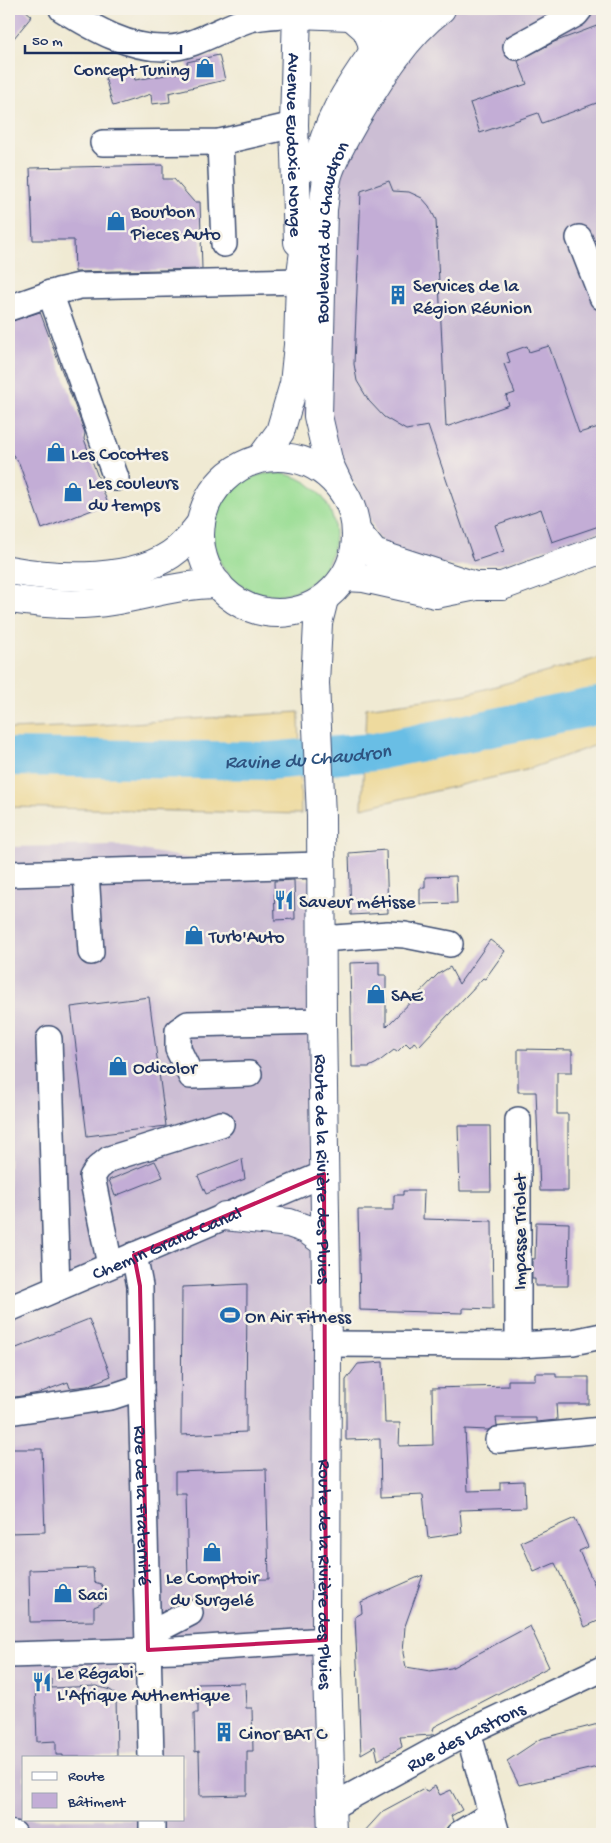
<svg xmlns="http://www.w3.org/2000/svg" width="611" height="1843" viewBox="0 0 611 1843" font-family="'Gochi Hand',sans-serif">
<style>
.industrial{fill:#ccbed4;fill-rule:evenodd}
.green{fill:#9cde96;stroke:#5c867a}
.sand{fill:#eeda9e;stroke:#84847e}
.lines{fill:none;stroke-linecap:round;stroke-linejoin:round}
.river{stroke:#69bee5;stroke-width:38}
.building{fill:#c3add6}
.minor-casing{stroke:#3b4b70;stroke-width:28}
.major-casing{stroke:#3b4b70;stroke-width:30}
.minor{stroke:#fff;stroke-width:25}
.major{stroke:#fff;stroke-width:28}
.marked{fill:none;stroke:#c2185b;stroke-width:4;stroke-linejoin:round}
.labels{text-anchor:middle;stroke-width:5;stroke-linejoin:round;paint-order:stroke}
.poi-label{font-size:19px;fill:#1b2f5e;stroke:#f7f3e8;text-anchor:start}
.street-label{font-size:19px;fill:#1b2f5e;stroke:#f7f3e8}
.water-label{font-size:20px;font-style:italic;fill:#2e5380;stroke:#f7f3e8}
</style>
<rect width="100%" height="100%" fill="#f7f3e8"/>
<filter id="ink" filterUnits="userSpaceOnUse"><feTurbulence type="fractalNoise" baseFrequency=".02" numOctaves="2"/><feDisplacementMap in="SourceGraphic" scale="10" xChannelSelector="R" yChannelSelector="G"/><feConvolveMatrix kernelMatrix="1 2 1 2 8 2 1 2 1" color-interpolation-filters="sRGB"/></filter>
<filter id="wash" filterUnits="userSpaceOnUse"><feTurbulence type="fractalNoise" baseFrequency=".0096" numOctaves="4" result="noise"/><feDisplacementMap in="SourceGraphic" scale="20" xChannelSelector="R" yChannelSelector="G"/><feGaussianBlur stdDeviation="1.12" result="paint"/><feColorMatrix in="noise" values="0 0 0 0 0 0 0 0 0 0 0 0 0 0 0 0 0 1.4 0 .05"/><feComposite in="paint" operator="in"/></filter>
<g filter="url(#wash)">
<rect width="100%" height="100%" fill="#f0ead3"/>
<path class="industrial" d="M362,9h240v522l-103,33 -45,2 -62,-13 -15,-17 -18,-46 -58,-80 6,-125 55,-209z
M114,845l207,37 11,952h-323v-987zM24,1757h160v62h-160z"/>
<path class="green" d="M213 534a61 61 0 1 1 122 0a61 61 0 1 1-122 0Z"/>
<path class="sand" d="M602,657v86l-76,27 -164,38 4,-100 101,-14z
M299,712l2,102 -292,-7v-78l78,-3z"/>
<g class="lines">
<path class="river" id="s1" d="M9,757l260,4 105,-9 228,-47"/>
</g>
<g id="blocks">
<path class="building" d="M9,9h15l8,7 -23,28z
M602,24v77l-60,22 -4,-10 -58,20 -10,-30 57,-19 -9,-23 36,-19z
M219,55l6,25 -56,13 1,9 -18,2 -1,-10 -38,12 -8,-29 27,-7 3,10 54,-9 -2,-9z
M163,165v14h11l20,23h6l2,67 -127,3 -1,-32h-41l-3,-72z
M389,181l4,10 16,1 13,6 7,8 7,14 10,207 63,-22 -3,-9 9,-3 -11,-29 6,-2 -3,-9 20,-7 2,6 20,-6 30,87 23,-7v99l-50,17 -11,-33 -46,16 9,26 -30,10 -46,-135 -22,4 -22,-13 -15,-16 -12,-20 -3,-17 7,-173z
M40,312l45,121 -1,6 24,65 -66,25 -23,-66 -10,-13v-128z
M386,850l2,63 -37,2 -2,-62z
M456,876l1,27 -37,1v-16h5v-11z
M294,880l1,39 -20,1 -1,-39z
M490,940l15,11 -20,28 -2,-1 -64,68 -5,-4 -4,5 -4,-4 -9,9 -3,-2 -17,13 -8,4h-17l-2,-104 29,-1v13h7v52l52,-53 12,-7 9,17z
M149,997l17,129 -79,10 -16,-129z
M518,1049l54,1v22h-15v42h11v77h-28l-4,-99h-18z
M458,1126h32l1,65h-31z
M242,1159l3,20 -39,15 -8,-18z
M155,1161l8,16 -48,19 -6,-16z
M403,1191h21l-1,28 69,2 1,88 -30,-1v5l-103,-3 -2,-100h36v-15h9z
M536,1222l33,1 -1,63h-33v-7h-3v-20h3z
M247,1284l-1,148 -65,3 1,-148z
M89,1319l22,57 -24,10 -17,2 -2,-6 -29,11 -30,5v-47z
M383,1362l2,61h15l-1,23 34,-1 -1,-57 76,-2v-6h27v-7h21v4h33v27h-33l1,16 -21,2v-4h-40l1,8 -9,4 -23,-1 3,62 32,-1v-8l24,-1 1,27 -65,2 2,23 -34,5 -5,-43 -42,2 -1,-58 -34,1v-60l12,-16z
M9,1449h33l3,83 -36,1z
M266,1469l3,110 -81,2 -2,-87h-11v-22z
M575,1518l13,29 -9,4 23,50v18l-17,8 -30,-64 -21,9 -13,-30z
M93,1568l1,14 7,2 5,10 -5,10 -7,3v14l-64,1 -1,-52z
M423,1575l-18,51 -2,27 3,14 24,4 21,-3 79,-42 19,41 -115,60 -2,8 -32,2 2,10 -24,13 -3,-14 -14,8 -6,-137 7,-4 -1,-11z
M51,1679v9l45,-2 14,4 6,4 1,63h-54v-2h-7v-14l-19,1 -2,-62z
M245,1683l1,25h6l1,43h-6v44l-47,1 -1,-45 -4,1 -1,-39h4v-29z
M602,1723v43l-83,19 -12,-24 33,-22z
M435,1786l5,9 11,-5 11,20 -11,6 2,5 -6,6 -2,7h-83l21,-23 41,-22 2,3z"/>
</g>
</g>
<g filter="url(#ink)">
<use href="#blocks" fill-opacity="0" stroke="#3b4b70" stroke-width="1"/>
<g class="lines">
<defs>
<g id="minor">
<path d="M62,9c31,19 68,41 106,39 26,-1 54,-20 79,-28 16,-5 34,-4 50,-6"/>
<path d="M516,47l60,-33 4,-5"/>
<path d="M220,142l4,102"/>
<path d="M103,143l117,-1 74,-17"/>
<path d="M579,238l23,59"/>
<path d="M50,293l66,185"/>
<path d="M9,308l49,-17 22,-5 220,-5"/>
<path d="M86,872l5,80"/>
<path d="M9,874l312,-9"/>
<path d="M322,939l66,-5 17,1 45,9"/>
<path d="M49,1039l8,249"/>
<path d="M249,1074l-58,2 -13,-27v-18l10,-7 134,-3"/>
<path id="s2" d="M134,1255l6,31 1,101 10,370"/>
<path d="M110,1265l-18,-88 6,-9 11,-9 112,-35"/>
<path id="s3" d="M9,1309l315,-135"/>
<path d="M327,1344l191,1 55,-3 29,-6"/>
<path d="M518,1345v-225"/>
<path d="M9,1412l102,-15 30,-10"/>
<path d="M498,1440l104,-10"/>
<path d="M148,1630l15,-3 27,-14"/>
<path d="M9,1655l166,-5 151,-10"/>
<path d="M468,1732l29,102"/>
<path id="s4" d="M331,1807l137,-75 134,-63"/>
<path d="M152,1819v15"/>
<path d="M9,1833l5,1"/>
<path d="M459,1834l32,-20"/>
</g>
<g id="major">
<path id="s5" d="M297,9l-3,116 4,117"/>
<path d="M343,9l23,20 5,11 5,25"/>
<path d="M297,14l53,2 27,-7"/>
<path d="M316,167c10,-44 31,-78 57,-114 12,-16 23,-31 38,-44"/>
<circle cx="278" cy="535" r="78"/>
<path d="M261,458l19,-26 14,-48 4,-39 2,-64 8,-59"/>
<path id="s6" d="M340,487l-11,-23 -11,-48 5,-207c2,-11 2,-23 5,-34 6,-19 17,-37 27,-55 24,-40 49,-83 86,-111"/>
<path d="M357,532l17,21 98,32"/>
<path d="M9,570c48,9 129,13 169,-21 8,-7 16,-17 23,-26"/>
<path d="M345,577l19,1 72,16 40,-8h26l100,-37"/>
<path d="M9,599c34,5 69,8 103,2 35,-6 69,-17 106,-17"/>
<path id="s7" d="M324,599l-6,24 -3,60 6,133 1,205 5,323 -1,296 6,194"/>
<path d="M225,1216l64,7 17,6 19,14"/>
</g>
</defs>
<use href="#minor" class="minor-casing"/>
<use href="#major" class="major-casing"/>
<use href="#minor" class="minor"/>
<use href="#major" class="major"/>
</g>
</g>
<path class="marked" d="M324,1174l2,466 -178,10 -8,-364 -6,-31z"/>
<defs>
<symbol id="shop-bare" viewBox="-9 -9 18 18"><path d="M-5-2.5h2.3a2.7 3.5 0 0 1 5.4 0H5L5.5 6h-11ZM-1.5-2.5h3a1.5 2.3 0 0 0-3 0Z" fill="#1f6fb2" stroke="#f7f3e8" stroke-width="2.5" paint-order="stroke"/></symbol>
<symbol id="building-bare" viewBox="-9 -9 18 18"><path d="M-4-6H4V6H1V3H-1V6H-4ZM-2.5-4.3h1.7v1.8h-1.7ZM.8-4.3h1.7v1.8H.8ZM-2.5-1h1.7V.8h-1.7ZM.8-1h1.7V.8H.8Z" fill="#1f6fb2" stroke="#f7f3e8" stroke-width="2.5" paint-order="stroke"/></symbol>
<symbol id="restaurant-bare" viewBox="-9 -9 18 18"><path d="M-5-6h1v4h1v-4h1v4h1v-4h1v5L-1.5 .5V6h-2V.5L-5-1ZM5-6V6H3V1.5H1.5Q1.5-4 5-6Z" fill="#1f6fb2" stroke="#f7f3e8" stroke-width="2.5" paint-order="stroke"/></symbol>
<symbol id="stadium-bare" viewBox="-9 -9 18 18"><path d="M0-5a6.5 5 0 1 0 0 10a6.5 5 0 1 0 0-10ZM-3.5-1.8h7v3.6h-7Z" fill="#1f6fb2" stroke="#f7f3e8" stroke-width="2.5" paint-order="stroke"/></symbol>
</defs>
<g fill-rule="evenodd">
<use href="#shop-bare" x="191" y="54" width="28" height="28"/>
<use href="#shop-bare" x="102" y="207" width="28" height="28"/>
<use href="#building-bare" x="384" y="281" width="28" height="28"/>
<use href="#shop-bare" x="42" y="438" width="28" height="28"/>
<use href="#shop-bare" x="59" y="478" width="28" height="28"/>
<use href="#restaurant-bare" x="270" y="886" width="28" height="28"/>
<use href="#shop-bare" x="180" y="921" width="28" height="28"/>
<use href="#shop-bare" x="362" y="980" width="28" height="28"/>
<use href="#shop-bare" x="104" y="1052" width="28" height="28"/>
<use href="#stadium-bare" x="216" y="1301" width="28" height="28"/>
<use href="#shop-bare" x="198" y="1538" width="28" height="28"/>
<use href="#shop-bare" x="49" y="1579" width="28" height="28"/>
<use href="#restaurant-bare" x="28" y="1668" width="28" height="28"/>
<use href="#building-bare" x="210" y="1718" width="28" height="28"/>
</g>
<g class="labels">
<g class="poi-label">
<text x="190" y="75" text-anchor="end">Concept Tuning</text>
<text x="131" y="217">Bourbon<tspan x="131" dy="22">Pieces Auto</tspan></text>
<text x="413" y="291">Services de la<tspan x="413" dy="22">Région Réunion</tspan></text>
<text x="71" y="459">Les Cocottes</text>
<text x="88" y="488">Les couleurs<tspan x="88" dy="22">du temps</tspan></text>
<text x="299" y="907">Saveur métisse</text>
<text x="209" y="942">Turb'Auto</text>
<text x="391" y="1001">SAE</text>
<text x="133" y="1073">Odicolor</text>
<text x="245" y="1322">On Air Fitness</text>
<text x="212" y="1583" text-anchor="middle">Le Comptoir<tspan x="212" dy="22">du Surgelé</tspan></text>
<text x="78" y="1600">Saci</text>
<text x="57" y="1678">Le Régabi -<tspan x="57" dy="22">L'Afrique Authentique</tspan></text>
<text x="239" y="1739">Cinor BAT C</text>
</g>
<g class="street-label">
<text dy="7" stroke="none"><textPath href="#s5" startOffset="136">Avenue Eudoxie Nonge</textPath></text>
<text dy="7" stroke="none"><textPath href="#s6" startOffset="260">Boulevard du Chaudron</textPath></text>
<text dy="7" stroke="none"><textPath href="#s7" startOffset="571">Route de la Rivière des Pluies</textPath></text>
<text transform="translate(518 1232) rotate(-90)" y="7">Impasse Triolet</text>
<text dy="7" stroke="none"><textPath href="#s3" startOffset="171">Chemin Grand Canal</textPath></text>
<text dy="7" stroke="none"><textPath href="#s2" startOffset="251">Rue de la Fraternité</textPath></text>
<text dy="7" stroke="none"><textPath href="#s7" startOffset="976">Route de la Rivière des Pluies</textPath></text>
<text dy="7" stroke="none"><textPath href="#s4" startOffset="152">Rue des Lastrons</textPath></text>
</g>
<g class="water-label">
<text dy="7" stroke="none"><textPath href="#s1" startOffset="299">Ravine du Chaudron</textPath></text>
</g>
</g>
<rect width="611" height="1843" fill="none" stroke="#f7f3e8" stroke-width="30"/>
<rect x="22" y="1756" width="162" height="65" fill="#f7f3e8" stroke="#9fa5b1"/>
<rect x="32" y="1772" width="25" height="8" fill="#ffffff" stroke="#9fa5b1"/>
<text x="68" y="1780" font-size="15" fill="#1b2f5e">Route</text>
<rect x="32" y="1793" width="25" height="15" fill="#c3add6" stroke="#9fa5b1"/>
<text x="68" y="1806" font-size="15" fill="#1b2f5e">Bâtiment</text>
<path d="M25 45v8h156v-8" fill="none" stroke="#1b2f5e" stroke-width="2.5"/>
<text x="32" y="45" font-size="15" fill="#1b2f5e" stroke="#f7f3e8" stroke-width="4" paint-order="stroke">50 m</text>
</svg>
